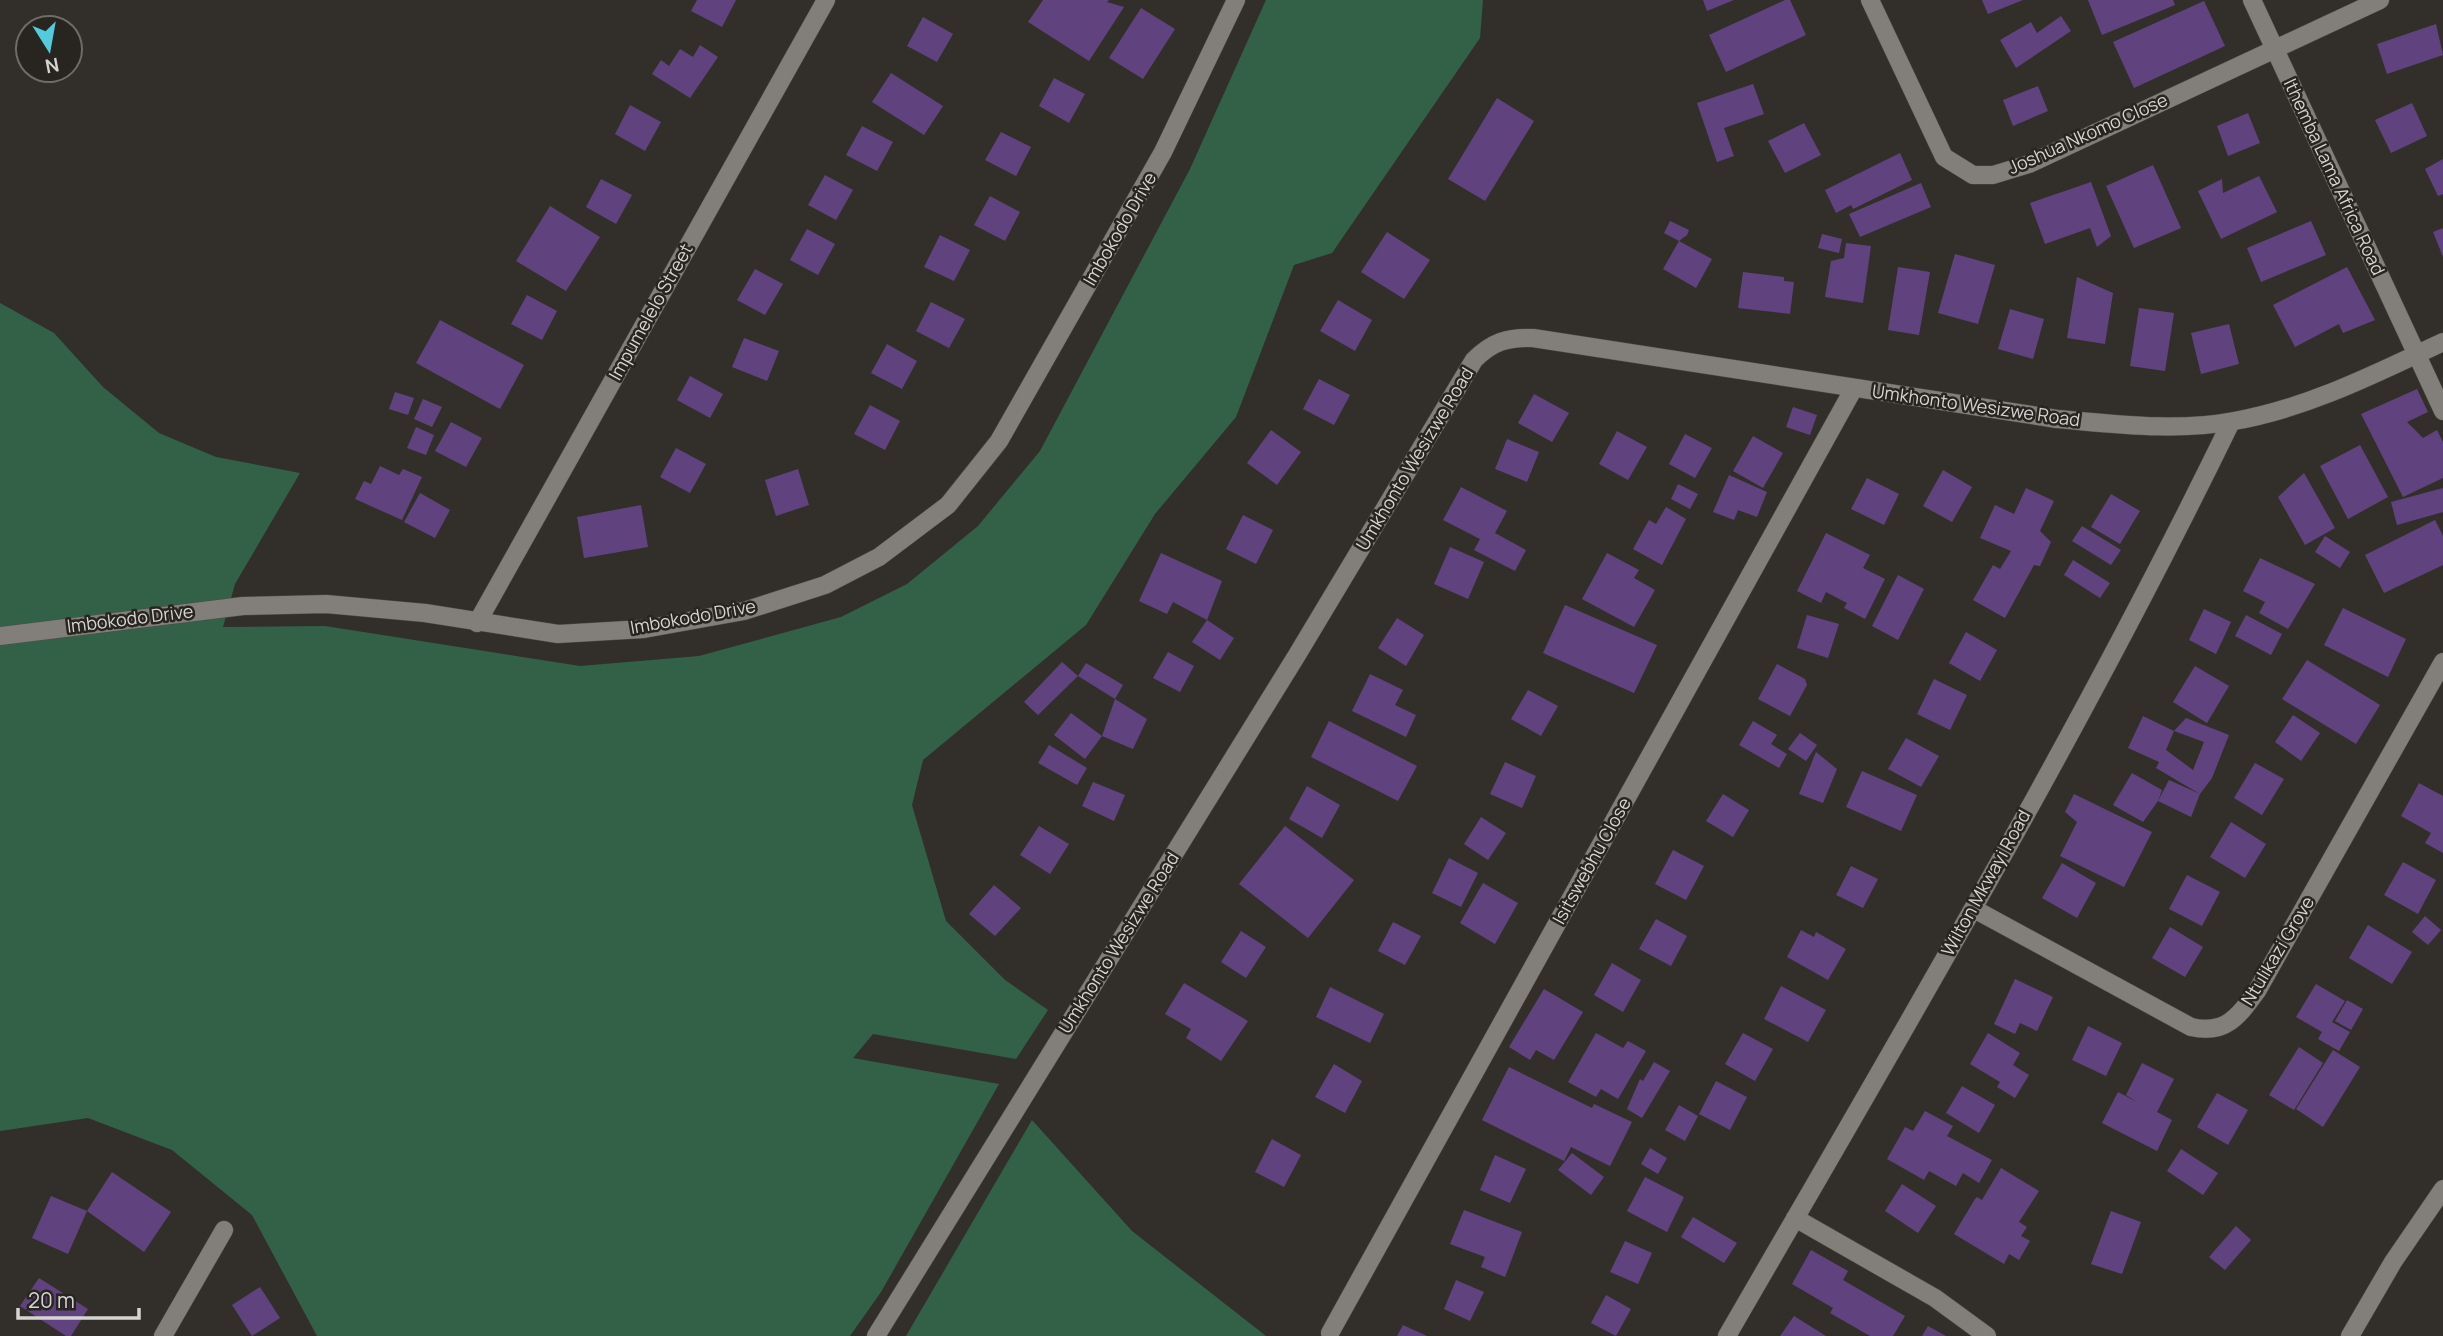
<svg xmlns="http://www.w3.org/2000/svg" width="2443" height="1336" viewBox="0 0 2443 1336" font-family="Manrope,sans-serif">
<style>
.green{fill:#326147}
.building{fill:#60437e}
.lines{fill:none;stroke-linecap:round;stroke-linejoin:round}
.street-casing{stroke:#4f4c49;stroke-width:19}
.secondary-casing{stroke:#4f4c49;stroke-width:19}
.street{stroke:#827e7a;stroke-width:18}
.secondary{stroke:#827e7a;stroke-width:18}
.labels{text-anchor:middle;stroke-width:5;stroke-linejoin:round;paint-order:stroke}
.street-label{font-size:18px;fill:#d6d4d2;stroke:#282521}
</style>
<rect width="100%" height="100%" fill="#322f2b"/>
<path class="green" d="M1266,0h217l-3,38 -148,215 -38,12 -58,152 -81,97 -69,111 -163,135 -11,45 34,116 59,59 43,30 -32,49 -143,-25 -20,24 146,26 -118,208 -31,44h-533l-65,-121 -80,-65 -84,-32 -88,13v-828l54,30 49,54 56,46 57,24 84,16 -65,111 -12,43 102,-1 255,40 119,-10 142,-39 66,-33 71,-58 62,-75 150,-282z
M1032,1120l100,111 134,105h-360z"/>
<path class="building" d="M697,0h39l-14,27 -31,-16z
M1043,0h66l-2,2 17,5 -35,54 -61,-39z
M1703,0h31l-27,11z
M1785,0h5l16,35 -80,37 -17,-37z
M1982,0h41l-35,14z
M2088,0h85l2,5 -73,30z
M2204,1l21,45 -91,42 -21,-46z
M1141,8l34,21 -32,50 -34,-21z
M2061,16l10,15 -55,37 -16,-28 31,-18 6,11z
M923,17l30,17 -16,28 -30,-16z
M2436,24l7,31 -56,19 -10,-30z
M700,45l18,12 -28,41 -38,-24 9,-14 8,6 11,-17 13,8z
M891,73l52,33 -19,29 -52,-33z
M1054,78l31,16 -16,29 -30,-17z
M1753,84l11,30 -40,14 10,28 -17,6 -20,-59z
M2038,86l10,25 -35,15 -10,-26z
M1497,98l37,23 -49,80 -37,-22z
M2412,103l15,33 -36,17 -16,-33z
M630,105l31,17 -16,29 -30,-17z
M2248,113l12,30 -32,13 -11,-30z
M1804,123l17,32 -36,18 -17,-32z
M862,126l31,16 -16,29 -31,-16z
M1001,132l30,15 -15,29 -31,-16z
M1900,153l12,27 -59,29 -2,-4 -15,8 -11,-23z
M2443,159v35l-5,2 -13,-27z
M2153,165l28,63 -47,20 -28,-62z
M825,175l28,15 -17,30 -28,-15z
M2259,176l18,36 -56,27 -23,-48 24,-12 1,14z
M601,179l31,16 -16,29 -30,-17z
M2091,182l20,54 -14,11 -7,-19 -45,16 -15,-41z
M1921,183l10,24 -71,30 -11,-23z
M990,196l30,16 -15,29 -31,-16z
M550,206l50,31 -34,54 -50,-30z
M1670,221l19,9 -2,5 -8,6 -15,-8z
M2311,221l15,34 -65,27 -14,-34z
M2443,228v29l-10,-25z
M807,229l28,15 -17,31 -28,-15z
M1387,232l43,28 -26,39 -43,-27z
M1822,234l20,5 -3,14 -21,-5z
M940,235l30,15 -16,31 -30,-14z
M1679,241l33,18 -16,29 -33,-19z
M1846,243l25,3 -8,57 -38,-6 6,-36 13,-3z
M1955,254l40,11 -17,59 -40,-11z
M1898,267l32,5 -11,63 -31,-5z
M2347,267l28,53 -32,13 -4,-9 -44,23 -22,-42z
M755,269l28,15 -18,31 -28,-15z
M1743,272l41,5v4l10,1 -4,32 -52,-6z
M2077,277l36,16 -8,51 -38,-6z
M527,295l30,16 -15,29 -31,-16z
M1338,300l34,20 -17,31 -35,-20z
M931,302l34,17 -16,29 -33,-17z
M2139,308l35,5 -9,58 -35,-5z
M2010,309l34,10 -11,40 -35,-10z
M440,320l84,45 -24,44 -84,-46z
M2229,324l10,40 -38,10 -10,-41z
M744,338l35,13 -12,30 -35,-14z
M887,344l30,17 -15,28 -31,-16z
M690,376l33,18 -13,24 -33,-18z
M1319,379l31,16 -16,30 -31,-16z
M2417,389l11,23 -21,10 16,16 14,-8 6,12v36l-40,19 -42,-83z
M395,392l19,6 -6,17 -19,-6z
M1534,394l35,19 -17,29 -34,-19z
M423,399l19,8 -10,20 -18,-8z
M870,405l30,16 -15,29 -31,-16z
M1793,407l24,8 -7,20 -24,-8z
M451,422l31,16 -16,29 -31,-16z
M416,427l18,8 -8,20 -19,-7z
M1271,430l30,22 -24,33 -30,-22z
M1617,431l30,16 -19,33 -29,-16z
M1685,434l27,14 -17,30 -26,-14z
M1753,436l30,17 -20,35 -30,-17z
M1507,439l32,13 -12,30 -32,-13z
M2360,445l28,52 -40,22 -28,-53z
M676,448l30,16 -16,29 -30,-16z
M380,466l19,9 4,-6 19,8 -20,43 -47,-21 9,-18 7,3z
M798,469l11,36 -33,11 -11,-36z
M1943,470l29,17 -20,35 -29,-16z
M2304,473l31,55 -30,17 -27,-48z
M1729,475l38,17 -10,25 -19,-7 -4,10 -21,-8z
M1867,478l32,16 -15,31 -33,-16z
M1678,484l20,10 -8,15 -19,-10z
M1461,487l46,24 -12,22 31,17 -11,21 -41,-21 6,-11 -37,-19z
M2026,488l28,13 -14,30 11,11 -11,24 -6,-1 -29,53 -32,-18 20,-35 7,4 11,-18 -31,-13 15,-33 19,9z
M2443,488v24l-46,13 -6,-23z
M420,493l30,17 -15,28 -31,-16z
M2111,494l29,17 -20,33 -29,-17z
M641,505l7,42 -64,11 -7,-41z
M1666,507l20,12 -24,46 -29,-16 16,-29 7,4z
M1243,515l30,15 -17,34 -30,-15z
M2435,520l8,16v29l-59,28 -19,-38z
M2082,526l39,24 -10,15 -39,-24z
M1826,533l44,22 -7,13 22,11 -20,40 -21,-11 3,-5 -21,-11 -5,11 -24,-12z
M2325,536l25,16 -10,16 -25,-16z
M1450,547l34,15 -16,37 -34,-15z
M1161,553l61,28 -15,39 -34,-18 -6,12 -28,-13z
M1607,553l32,17 -5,8 21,12 -21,37 -52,-28z
M2260,558l55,26 -27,45 -29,-16 6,-11 -22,-11z
M2073,560l37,23 -10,15 -36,-23z
M1898,575l26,14 -26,51 -26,-14z
M1565,605l92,40 -23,48 -91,-40z
M2343,608l63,31 -18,38 -64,-32z
M2204,609l27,13 -15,32 -27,-14z
M1807,615l32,9 -11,34 -31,-10z
M2246,615l36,19 -11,21 -36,-19z
M1397,618l27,17 -18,31 -28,-18z
M1207,620l27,18 -14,22 -28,-18z
M1966,632l31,18 -17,31 -31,-18z
M1168,652l26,14 -14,26 -27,-14z
M2307,660l73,45 -24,39 -74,-45z
M1062,662l16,14 -40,39 -14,-13z
M1086,663l37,22 -8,14 -37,-23z
M1777,664l28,15 2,6 -17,31 -32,-17z
M2195,666l34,20 -22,37 -34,-21z
M1370,674l33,16 -8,15 21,10 -10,22 -54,-26z
M1934,679l33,16 -17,35 -33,-16z
M1528,690l30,16 -17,30 -30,-17z
M1115,699l32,20 -14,30 -31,-13 -17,23 -31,-24 17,-22 31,23z
M2293,715l27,18 -19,28 -26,-19z
M2143,716l31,15 -8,19 27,20 11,-28 -30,-11 12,-13 43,17 -17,43 -12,16 -44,-26 3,-6 -31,-14z
M1329,721l88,45 -19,35 -87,-44z
M1753,721l24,14 -6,9 16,10 -8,14 -40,-23z
M1800,733l17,12 -11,16 -18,-12z
M1906,738l33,18 -18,31 -33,-18z
M1049,745l38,23 -10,17 -39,-22z
M1816,752l21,17 -14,34 -24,-9z
M1505,762l31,14 -14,32 -32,-14z
M2255,763l29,16 -22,36 -28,-17z
M1862,771l55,24 -16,36 -55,-24z
M2132,773l30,17 -4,11 11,-21 31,14 -9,23 -33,-16 -15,21 -30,-17z
M1093,782l32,13 -11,26 -32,-15z
M2419,783l24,13v57l-18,-10 6,-10 -30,-17z
M1307,786l33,19 -18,33 -33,-19z
M1723,794l26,16 -16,27 -27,-16z
M2074,794l78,38 -28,55 -64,-31 17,-34 -12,-10z
M1481,817l25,16 -18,27 -24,-16z
M2231,822l35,22 -21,34 -35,-21z
M1039,826l30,18 -19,30 -30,-19z
M1285,826l69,54 -46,58 -69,-54z
M1673,850l31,16 -18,34 -31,-16z
M1449,858l29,15 -17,34 -29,-14z
M2403,862l33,18 -18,34 -34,-19z
M2062,863l34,20 -19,35 -35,-20z
M1851,866l27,13 -15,29 -27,-13z
M2187,875l33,17 -18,34 -33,-17z
M1483,883l35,20 -23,41 -35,-21z
M994,885l27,23 -26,28 -26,-22z
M2425,916l16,14 -13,15 -16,-13z
M1656,919l31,17 -16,30 -32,-17z
M1393,922l28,14 -16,29 -27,-14z
M2368,925l44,27 -20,32 -43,-26z
M2170,927l33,20 -18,30 -33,-19z
M1801,930l13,7 2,-5 30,17 -18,31 -41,-23z
M1241,931l25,16 -20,31 -25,-16z
M1612,963l29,17 -18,32 -29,-17z
M2015,979l38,18 -16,34 -17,-8 -5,11 -21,-10z
M1184,983l64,38 -27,40 -35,-23 5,-9 -26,-15z
M2316,984l29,17 -13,21 18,10 -11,19 -21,-12 4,-7 -26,-15z
M1781,986l45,24 -18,32 -44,-23z
M1330,987l54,27 -14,29 -54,-26z
M1544,989l39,23 -29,48 -18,-10 -6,10 -21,-13z
M2347,1000l16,9 -12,21 -16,-9z
M2088,1026l34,17 -16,33 -34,-16z
M1596,1033l27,15 5,-7 18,10 -28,48 -17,-10 -5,8 -28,-15z
M1743,1033l30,16 -18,32 -30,-17z
M1988,1033l32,20 -7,12 16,10 -14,23 -18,-11 3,-5 -30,-18z
M2299,1047l24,16 -29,47 -25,-15z
M2333,1050l27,17 -37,60 -27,-18z
M1654,1062l16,9 -28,47 -15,-9 13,-30 3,2z
M2142,1063l32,16 -17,33 15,8 -15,31 -55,-28 16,-31 19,10 -11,-7z
M1334,1064l28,17 -17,32 -30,-16z
M1509,1067l83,41 2,-4 38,18 -22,44 -39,-19 -7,14 -82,-41z
M1716,1081l31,16 -17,33 -31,-16z
M1962,1086l33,19 -16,28 -33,-20z
M2217,1093l31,17 -20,35 -31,-18z
M1679,1105l19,11 -13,25 -20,-11z
M1925,1111l28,15 -6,10 45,24 -13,23 -16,-10 -7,13 -27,-15 -5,9 -37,-21 18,-32 8,4z
M1272,1139l29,16 -17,32 -29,-15z
M1650,1148l17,10 -9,16 -17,-10z
M2181,1149l37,24 -15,22 -36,-24z
M1572,1153l32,24 -13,18 -33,-25z
M1495,1155l31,14 -16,34 -30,-13z
M2001,1168l38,23 -20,31 8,5 -6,9 9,5 -11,19 -10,-6 -5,10 -50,-30 21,-35 2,-2 5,3z
M112,1172l59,40 -27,40 -57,-41z
M1645,1177l39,20 -17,35 -40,-21z
M1902,1184l34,22 -18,27 -33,-22z
M51,1196l36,15 -19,43 -36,-16z
M1464,1210l58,22 -17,45 -24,-10 4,-10 -35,-13z
M2111,1211l30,11 -19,52 -31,-10z
M1693,1217l44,26 -13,20 -43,-26z
M2236,1226l15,14 -26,30 -16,-13z
M1625,1241l27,12 -14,31 -28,-12z
M1811,1250l37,21 -5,9 62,36 -12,20h-23l-40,-23 3,-5 -41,-24z
M39,1278l49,31 -17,27h-5l-46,-30z
M1456,1280l28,12 -14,29 -26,-12z
M260,1287l20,31 -28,18 -20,-31z
M1606,1295l25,14 -15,27 -25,-13z
M1794,1316l32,20h-46z
M1403,1325l24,11h-30z
M1928,1326l18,10h-24z"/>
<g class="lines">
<defs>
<path id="street" d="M1870,0l74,157 29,18h20l36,-11 351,-164
M2252,0l191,411
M477,623l349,-623
M0,636l243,-30 83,-2 99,9 133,21 86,-5 100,-18 81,-26 54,-28 69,-52 51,-64 164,-289 73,-152
M1974,909l217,118c34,8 47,-10 66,-36l186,-329
M1795,1218l140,80 52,38
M1330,1333l524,-945
M163,1336l61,-106
M876,1336l421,-681 177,-295c18,-18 33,-23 59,-22l524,81c58,5 120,13 177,2 74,-13 141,-47 209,-79
M1727,1336c174,-301 352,-601 504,-914"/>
<path id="secondary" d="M2350,1336l43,-74 50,-73"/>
</defs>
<use href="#street" class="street-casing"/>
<use href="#secondary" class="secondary-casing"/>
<use href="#street" class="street"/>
<use href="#secondary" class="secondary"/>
</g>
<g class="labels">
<g class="street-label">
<text transform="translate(2088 134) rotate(-24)" y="6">Joshua Nkomo Close</text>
<text transform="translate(2334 177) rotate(65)" y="6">Ithemba Lama Africa Road</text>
<text transform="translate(1120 229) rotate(-60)" y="6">Imbokodo Drive</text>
<text transform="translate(651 312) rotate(-61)" y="6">Impumelelo Street</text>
<text transform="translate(1976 406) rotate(8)" y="6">Umkhonto Wesizwe Road</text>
<text transform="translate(1415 459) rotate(-59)" y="6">Umkhonto Wesizwe Road</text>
<text transform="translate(693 617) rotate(-10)" y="6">Imbokodo Drive</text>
<text transform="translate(130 619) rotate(-7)" y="6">Imbokodo Drive</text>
<text transform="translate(1592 861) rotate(-61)" y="6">Isitswebhu Close</text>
<text transform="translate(1986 883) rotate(-61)" y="6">Wilton Mkwayi Road</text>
<text transform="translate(1119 943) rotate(-58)" y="6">Umkhonto Wesizwe Road</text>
<text transform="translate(2278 951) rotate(-59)" y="6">Ntulikazi Grove</text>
</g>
</g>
<g transform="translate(49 49) rotate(169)"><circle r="33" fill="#282521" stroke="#6e6b68" stroke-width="2"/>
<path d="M0-5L12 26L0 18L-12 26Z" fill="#53cbdc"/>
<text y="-10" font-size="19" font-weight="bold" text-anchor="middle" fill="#d6d4d2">N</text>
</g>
<path d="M18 1308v10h121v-10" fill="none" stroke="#d6d4d2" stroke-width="3.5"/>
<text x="28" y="1308" font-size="21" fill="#d6d4d2" stroke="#282521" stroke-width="5" paint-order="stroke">20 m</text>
</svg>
